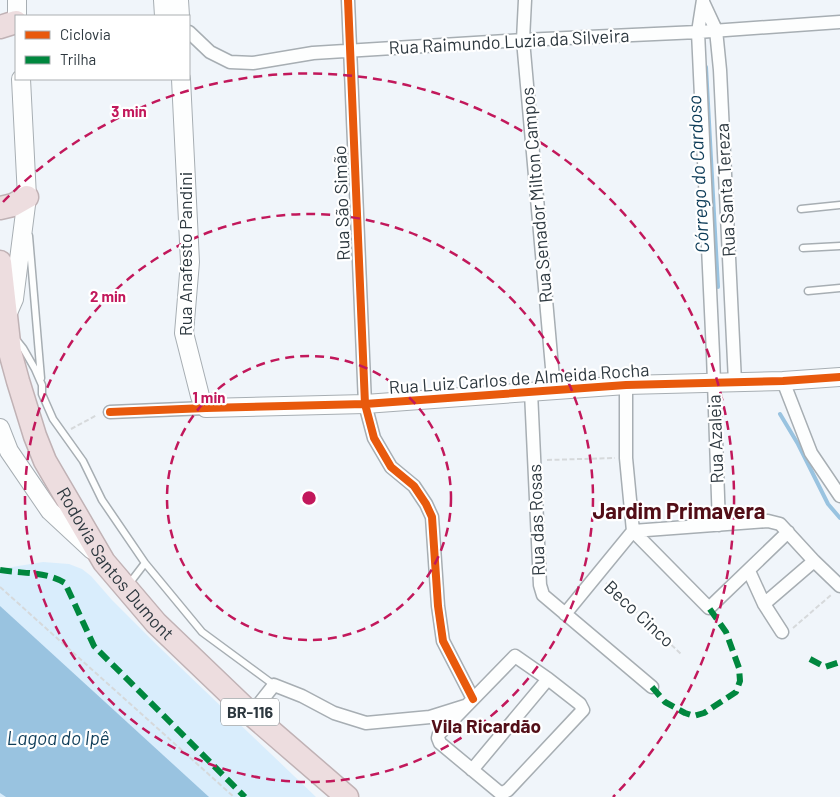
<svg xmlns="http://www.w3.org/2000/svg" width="840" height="797" viewBox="0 0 840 797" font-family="Barlow,sans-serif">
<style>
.green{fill:#d9edfc}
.water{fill:#99c3e0}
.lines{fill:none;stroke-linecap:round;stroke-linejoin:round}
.stream{stroke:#99c3e0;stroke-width:4}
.lane-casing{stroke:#a7aeb3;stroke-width:9}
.street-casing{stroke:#a7aeb3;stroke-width:15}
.secondary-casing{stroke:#a7aeb3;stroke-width:20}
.highway-casing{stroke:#c0b2b5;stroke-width:25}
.path{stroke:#d6d9db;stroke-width:2;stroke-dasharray:5 2.5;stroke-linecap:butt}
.lane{stroke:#fdfefe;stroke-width:6}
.street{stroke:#fdfefe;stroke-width:12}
.secondary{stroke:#fdfefe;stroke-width:18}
.highway{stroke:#eddddf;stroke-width:22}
.quiet{stroke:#00873e;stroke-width:6;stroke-dasharray:12 6;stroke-linecap:butt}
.cycleway-casing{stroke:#fff;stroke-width:11}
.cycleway{stroke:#e8590c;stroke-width:8}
.ring{fill:none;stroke:#c2185b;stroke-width:2.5;stroke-dasharray:9 6}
.labels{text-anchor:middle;stroke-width:4.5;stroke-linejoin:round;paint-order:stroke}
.shield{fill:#fff;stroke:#6c7479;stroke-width:1}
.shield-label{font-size:16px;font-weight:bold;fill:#2d383f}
.street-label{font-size:18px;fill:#2d383f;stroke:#fff}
.water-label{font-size:19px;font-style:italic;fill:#0e3d59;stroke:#fff}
.neighbourhood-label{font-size:19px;font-weight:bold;fill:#530e17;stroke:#fff}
.district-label{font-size:22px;font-weight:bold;fill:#530e17;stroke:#fff}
.centre{fill:#c2185b;stroke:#fff;stroke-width:2.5}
.ring-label{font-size:15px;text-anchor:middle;font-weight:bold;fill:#c2185b;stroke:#fff;stroke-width:4.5;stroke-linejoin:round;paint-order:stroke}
</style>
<rect width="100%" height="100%" fill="#f0f5fa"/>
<path class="green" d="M43,562l26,2 13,5 9,7 21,24 46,46 158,151h-316v-228z"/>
<path class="water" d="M0,606l209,191h-203l-6,-4z"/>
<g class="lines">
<path class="stream" d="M706,67l12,220
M780,414l18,30 30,60 12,14"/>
<defs>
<path id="lane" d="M801,209l39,-4
M29,236l12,142
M803,248l37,-2
M808,291l32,-3
M15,338l8,10 12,21 7,16v9l11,25 30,42 19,39 43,63 57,69 72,53
M129,584l16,-21"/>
<path id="street" d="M348,0l17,404 9,34 17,29 23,19 12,18 6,13 6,89 5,35 30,58
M525,0l-2,40 31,350
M703,0l-5,32 15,322 6,171
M703,2l13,28 4,40 15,312
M189,32l21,20 20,10 23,1 60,-10 210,-13 175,-8 142,-10
M783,381l28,72 29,43
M626,385v73l7,73 76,77 79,-76
M531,392l9,193 3,10 109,92
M110,412l96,-4
M749,571l15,33 18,28
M764,604l50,-43
M565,614l68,-83 135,-10 12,3 34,37 26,25
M515,656l33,23 32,25 3,6 -75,80 -5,3 -4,-1 -59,-49 -2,-5 1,-4z
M251,714l23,-29 28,11 32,17 32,10 64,-6 35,-11
M472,770l76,-91"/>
<path id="secondary" d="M17,0v16
M163,0l1,16
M179,0l1,16
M181,79l9,183 -6,71 16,63 6,12 159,-4 261,-19 157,-4 57,-4
M7,315l7,-16 13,-102 -6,-118
M0,428l9,23 41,60 42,39"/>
<g id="highway">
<path d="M0,27l16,-5"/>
<path d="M0,208l13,-3 14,-8"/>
<path id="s1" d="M0,262l10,90 8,29 17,55 10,25 59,101 52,61 95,91 96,83"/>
</g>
</defs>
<use href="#lane" class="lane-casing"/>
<use href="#street" class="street-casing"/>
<use href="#secondary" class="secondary-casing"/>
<use href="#highway" class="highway-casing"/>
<path class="path" d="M71,429l26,-14
M547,460l68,-2
M606,583l75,71
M0,587l234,210
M793,628l38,-33"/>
<use href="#lane" class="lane"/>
<use href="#street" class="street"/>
<use href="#secondary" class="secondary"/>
<use href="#highway" class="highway"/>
<path class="quiet" d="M0,570c23,4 45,1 65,13l29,63 151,151
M810,659l15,8 15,-5
M652,687l13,15 20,11 9,3 10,-3 32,-21 4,-11 -1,-13 -13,-36 -17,-24"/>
<defs>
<path id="cycleway" d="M348,0l17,404 9,34 17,29 23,19 12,18 6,13 6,89 5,35 30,58
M110,412l96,-4 159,-4 261,-19 157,-4 57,-4"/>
</defs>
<use href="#cycleway" class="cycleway-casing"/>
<use href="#cycleway" class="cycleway"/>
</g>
<g class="ring">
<circle cx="309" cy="498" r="142"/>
<circle cx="309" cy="498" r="284"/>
<path d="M3 202A426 426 0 1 1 613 797"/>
</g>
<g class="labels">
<rect class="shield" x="221" y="698.5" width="58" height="27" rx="4"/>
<g class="shield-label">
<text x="250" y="718">BR-116</text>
</g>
<g class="street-label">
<text transform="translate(509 42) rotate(-3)" y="6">Rua Raimundo Luzia da Silveira</text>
<text transform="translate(726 190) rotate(-93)" y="6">Rua Santa Tereza</text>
<text transform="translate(537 195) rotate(-95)" y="6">Rua Senador Milton Campos</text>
<text transform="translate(342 203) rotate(-92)" y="6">Rua São Simão</text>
<text transform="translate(186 254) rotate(-90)" y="6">Rua Anafesto Pandini</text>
<text transform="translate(519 379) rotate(-4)" y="6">Rua Luiz Carlos de Almeida Rocha</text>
<text transform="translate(716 439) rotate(-92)" y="6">Rua Azaleia</text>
<text transform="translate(537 520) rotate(-92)" y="6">Rua das Rosas</text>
<text dy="6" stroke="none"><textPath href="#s1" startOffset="330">Rodovia Santos Dumont</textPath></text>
<text transform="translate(639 614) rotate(43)" y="6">Beco Cinco</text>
</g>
<g class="water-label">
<text transform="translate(698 174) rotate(-93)" y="7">Córrego do Cardoso</text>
<text x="58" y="745">Lagoa do Ipê</text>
</g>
<g class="neighbourhood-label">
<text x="486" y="733">Vila Ricardão</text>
</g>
<g class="district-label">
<text x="679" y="519">Jardim Primavera</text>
</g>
</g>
<circle cx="309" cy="498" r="8" class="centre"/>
<g class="ring-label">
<text x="129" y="117">3 min</text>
<text x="108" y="302">2 min</text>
<text x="209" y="403">1 min</text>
</g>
<rect x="15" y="15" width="175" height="65" fill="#ffffff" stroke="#abafb2"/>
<rect x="25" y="31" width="25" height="8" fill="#e8590c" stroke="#abafb2"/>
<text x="60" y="40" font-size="15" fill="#2d383f">Ciclovia</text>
<rect x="25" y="56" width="25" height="8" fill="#00873e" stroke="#abafb2"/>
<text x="60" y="65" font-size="15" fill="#2d383f">Trilha</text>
</svg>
